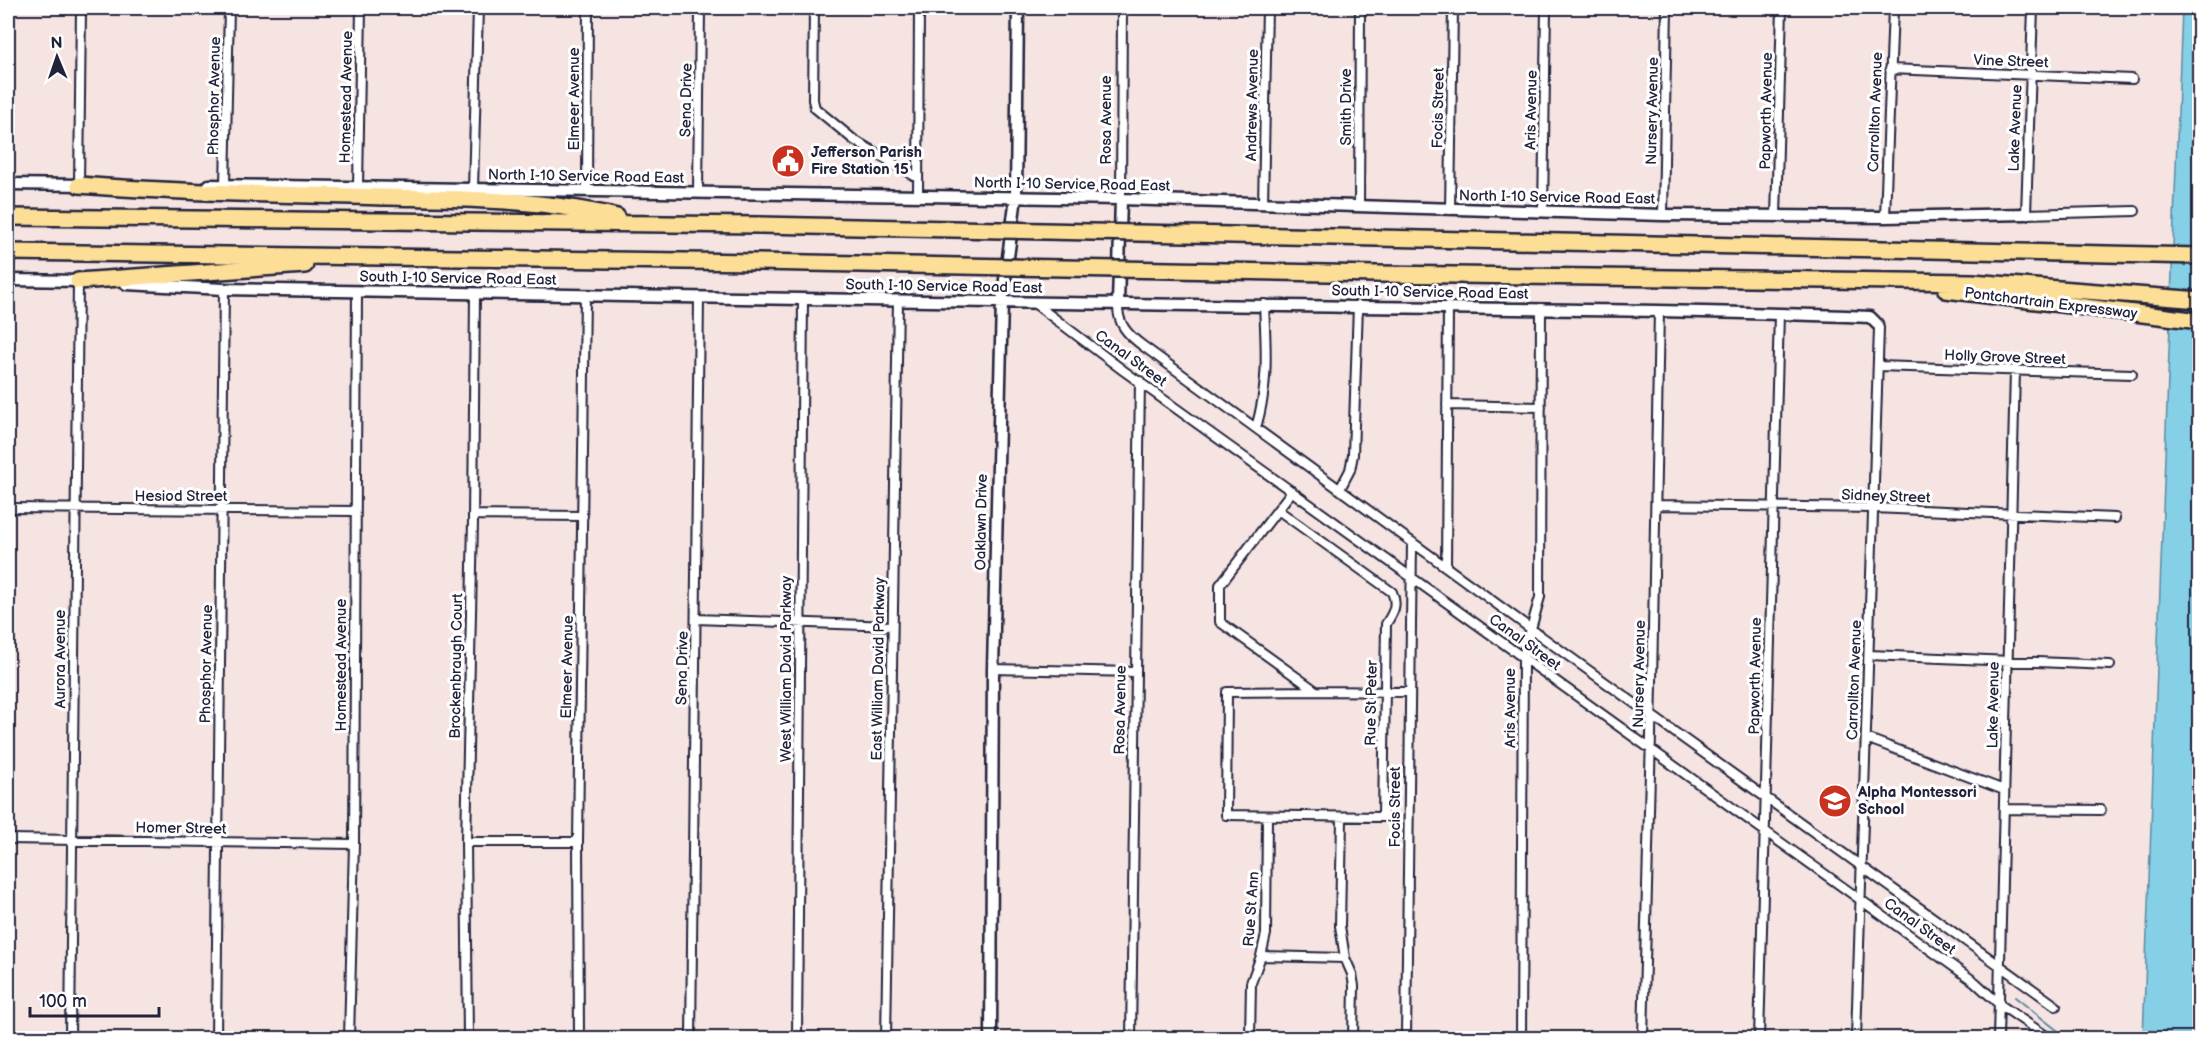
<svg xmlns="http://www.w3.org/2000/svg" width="2207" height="1046" viewBox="0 0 2207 1046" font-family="'Balsamiq Sans',sans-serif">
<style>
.water{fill:#85d0e6;stroke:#5d8aa2;stroke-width:1.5}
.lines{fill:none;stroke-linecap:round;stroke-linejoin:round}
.stream{stroke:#5d8aa2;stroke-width:2}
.minor-casing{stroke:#22223b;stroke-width:12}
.tertiary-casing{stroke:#22223b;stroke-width:15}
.motorway-casing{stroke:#22223b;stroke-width:20}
.minor{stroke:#fff;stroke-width:8}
.tertiary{stroke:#fff;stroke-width:10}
.motorway{stroke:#fcde96;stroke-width:15}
.motorway-bridge-casing{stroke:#22223b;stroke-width:20;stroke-linecap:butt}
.motorway-bridge{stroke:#fcde96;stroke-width:15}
.labels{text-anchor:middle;stroke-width:6;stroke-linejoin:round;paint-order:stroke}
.street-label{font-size:15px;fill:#22223b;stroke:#fff}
.poi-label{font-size:15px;font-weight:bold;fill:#22223b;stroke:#fff;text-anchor:start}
</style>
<rect width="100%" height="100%" fill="#f5e4e1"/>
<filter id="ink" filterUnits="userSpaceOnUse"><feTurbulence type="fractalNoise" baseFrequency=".0167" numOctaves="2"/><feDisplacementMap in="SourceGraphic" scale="12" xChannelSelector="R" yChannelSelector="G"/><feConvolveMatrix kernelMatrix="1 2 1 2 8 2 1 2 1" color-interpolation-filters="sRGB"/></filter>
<g filter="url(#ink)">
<path class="water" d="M2182,8h17l1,945 -4,85h-53z"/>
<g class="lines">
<path class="stream" d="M2015,997l52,41"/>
<defs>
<path id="minor" d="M814,8l-1,92 2,8 39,32 64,38
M2033,8l-7,206 109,-3
M1890,69l242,10
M79,185l2,-177
M225,185l4,-177
M358,187l3,-179
M473,189l5,-181
M587,190l1,-182
M698,192l2,-184
M918,196l1,-188
M1121,199l1,-191
M1263,204l4,-196
M1359,207l1,-199
M1450,210l3,-202
M1543,212l3,-204
M1663,215l4,-207
M1776,216l6,-208
M1885,217l8,-209
M1034,303l90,68 851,611 24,22 50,34
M1118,304c-1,20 10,31 25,42l388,283 525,377
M1878,366l254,8
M1447,405l94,2
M1256,428c13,-45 10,-78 8,-124
M1340,489l10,-19 3,-15 5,-150
M1292,491l-72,94v37l96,69 94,1
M1656,505l217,3 242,10
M8,508l346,3
M1278,510l114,82c6,13 1,21 -6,32l-3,193 -157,-2 1,-123 89,-1
M473,515l110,1
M1446,567l2,-260
M696,619l196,7
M1869,655l241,10
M993,669l143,3
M1866,738l138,52
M2004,809l97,1
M1342,818l-2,108 5,32 7,16 2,12 -1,52
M8,839l346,5
M466,842h112
M1261,956l84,2
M70,1038l8,-757
M216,1038l8,-749
M349,1038l5,-194 3,-552
M468,1038l-2,-196 7,-321 2,-227
M579,1038l-1,-196 7,-547
M691,1038l8,-741
M797,1038l6,-739
M886,1038l12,-738
M1131,1038l9,-657
M1250,1038l1,-55 10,-27 5,-22 1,-118
M1406,1038l6,-496
M1521,1038l2,-381 17,-60 1,-289
M1643,1038l8,-303 8,-424
M1759,1038l20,-724
M1856,1038l23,-710 -2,-4
M1998,1038l17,-667"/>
<path id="tertiary" d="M8,184l77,1
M209,185l912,14 542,16 222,2 141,-3
M8,280l76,1
M126,284l98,5c301,6 601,10 902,15 248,4 496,4 744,13l7,7
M1118,304l3,-105
M991,1038l2,-369 9,-367 14,-105 2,-189"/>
<path id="motorway" d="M79,185c103,8 207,9 310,12 76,2 154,2 228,20
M8,217l752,8
M1378,238l822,18
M8,252l749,10
M1377,274l595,8 228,18
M78,281l227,-16
M1946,290l254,31"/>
</defs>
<use href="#minor" class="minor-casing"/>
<use href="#tertiary" class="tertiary-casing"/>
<use href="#motorway" class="motorway-casing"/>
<use href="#minor" class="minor"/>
<use href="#tertiary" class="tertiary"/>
<use href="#motorway" class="motorway"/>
<defs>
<path id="motorway-bridge" d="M760,225l618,13
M757,262l620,12"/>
</defs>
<use href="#motorway-bridge" class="motorway-bridge-casing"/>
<use href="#motorway-bridge" class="motorway-bridge"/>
</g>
</g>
<defs>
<symbol id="civic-disc" viewBox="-11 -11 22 22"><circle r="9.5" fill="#c8321e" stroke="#fff"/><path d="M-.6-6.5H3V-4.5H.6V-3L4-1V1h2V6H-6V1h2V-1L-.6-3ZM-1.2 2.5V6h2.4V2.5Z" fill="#fff"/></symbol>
<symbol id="school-disc" viewBox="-11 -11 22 22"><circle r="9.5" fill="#c8321e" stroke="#fff"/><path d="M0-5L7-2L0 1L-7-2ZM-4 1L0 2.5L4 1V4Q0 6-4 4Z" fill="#fff"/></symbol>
</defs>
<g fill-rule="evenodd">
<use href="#civic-disc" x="769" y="142" width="38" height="38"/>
<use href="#school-disc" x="1816" y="782" width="38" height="38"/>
</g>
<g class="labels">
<g class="street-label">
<text transform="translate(2011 61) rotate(2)" y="5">Vine Street</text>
<text transform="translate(214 96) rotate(-89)" y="5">Phosphor Avenue</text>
<text transform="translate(346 97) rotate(-89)" y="5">Homestead Avenue</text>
<text transform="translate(574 99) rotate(-90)" y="5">Elmeer Avenue</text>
<text transform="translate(686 100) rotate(-89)" y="5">Sena Drive</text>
<text transform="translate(1252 105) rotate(-89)" y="5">Andrews Avenue</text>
<text transform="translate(1346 107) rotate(-90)" y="5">Smith Drive</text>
<text transform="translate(1438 108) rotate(-89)" y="5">Focis Street</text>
<text transform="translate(1531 110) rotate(-89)" y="5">Aris Avenue</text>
<text transform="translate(1652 111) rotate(-89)" y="5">Nursery Avenue</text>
<text transform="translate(1766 111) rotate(-89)" y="5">Papworth Avenue</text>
<text transform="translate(1875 112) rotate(-88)" y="5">Carrollton Avenue</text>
<text transform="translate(1106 120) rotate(-90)" y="5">Rosa Avenue</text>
<text transform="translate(2015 128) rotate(-88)" y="5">Lake Avenue</text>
<text transform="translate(586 176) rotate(1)" y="5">North I-10 Service Road East</text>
<text transform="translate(1072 184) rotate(1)" y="5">North I-10 Service Road East</text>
<text transform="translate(1557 197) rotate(1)" y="5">North I-10 Service Road East</text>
<text transform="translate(458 278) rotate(1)" y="5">South I-10 Service Road East</text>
<text transform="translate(944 286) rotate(1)" y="5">South I-10 Service Road East</text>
<text transform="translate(1430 292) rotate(1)" y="5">South I-10 Service Road East</text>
<text transform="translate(2051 303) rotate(7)" y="5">Pontchartrain Expressway</text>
<text transform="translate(2005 357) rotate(2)" y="5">Holly Grove Street</text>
<text transform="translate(1131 358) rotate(36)" y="5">Canal Street</text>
<text x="181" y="501">Hesiod Street</text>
<text transform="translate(1886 496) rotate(2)" y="5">Sidney Street</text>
<text transform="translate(981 522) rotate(-89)" y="5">Oaklawn Drive</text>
<text transform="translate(1525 642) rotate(36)" y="5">Canal Street</text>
<text transform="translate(60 659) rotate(-90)" y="5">Aurora Avenue</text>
<text transform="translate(206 664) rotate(-89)" y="5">Phosphor Avenue</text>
<text transform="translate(341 665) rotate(-90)" y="5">Homestead Avenue</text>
<text transform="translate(456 666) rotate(-89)" y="5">Brockenbraugh Court</text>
<text transform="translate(567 667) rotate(-89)" y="5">Elmeer Avenue</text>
<text transform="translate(682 668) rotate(-89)" y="5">Sena Drive</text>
<text transform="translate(786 669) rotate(-90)" y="5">West William David Parkway</text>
<text transform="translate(878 669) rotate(-89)" y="5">East William David Parkway</text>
<text transform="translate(1639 674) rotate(-89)" y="5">Nursery Avenue</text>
<text transform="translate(1755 676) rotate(-89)" y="5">Papworth Avenue</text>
<text transform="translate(1854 680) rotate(-88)" y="5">Carrollton Avenue</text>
<text transform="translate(1371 703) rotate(-89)" y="5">Rue St Peter</text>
<text transform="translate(1993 705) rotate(-89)" y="5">Lake Avenue</text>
<text transform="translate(1510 708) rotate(-90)" y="5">Aris Avenue</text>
<text transform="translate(1120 710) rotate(-89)" y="5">Rosa Avenue</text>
<text transform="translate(1395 807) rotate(-90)" y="5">Focis Street</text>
<text transform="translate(181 828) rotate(1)" y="5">Homer Street</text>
<text transform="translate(1251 909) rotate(-86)" y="5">Rue St Ann</text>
<text transform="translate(1920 926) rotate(36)" y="5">Canal Street</text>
</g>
<g class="poi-label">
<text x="811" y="157">Jefferson Parish<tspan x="811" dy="17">Fire Station 15</tspan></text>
<text x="1858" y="797">Alpha Montessori<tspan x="1858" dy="17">School</tspan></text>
</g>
</g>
<rect width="2207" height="1046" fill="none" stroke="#fff" stroke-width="30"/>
<rect x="15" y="15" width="2177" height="1016" fill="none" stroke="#22223b" stroke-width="2" filter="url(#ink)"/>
<g transform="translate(57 57) rotate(358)" stroke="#ffffff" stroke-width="4.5" paint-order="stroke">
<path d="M0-4.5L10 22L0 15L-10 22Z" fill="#22223b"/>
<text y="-9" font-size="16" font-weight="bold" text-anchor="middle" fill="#22223b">N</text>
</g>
<path d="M30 1007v9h129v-9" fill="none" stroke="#22223b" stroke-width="3"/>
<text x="39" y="1007" font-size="18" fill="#22223b" stroke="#ffffff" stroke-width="4.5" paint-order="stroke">100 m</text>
</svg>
